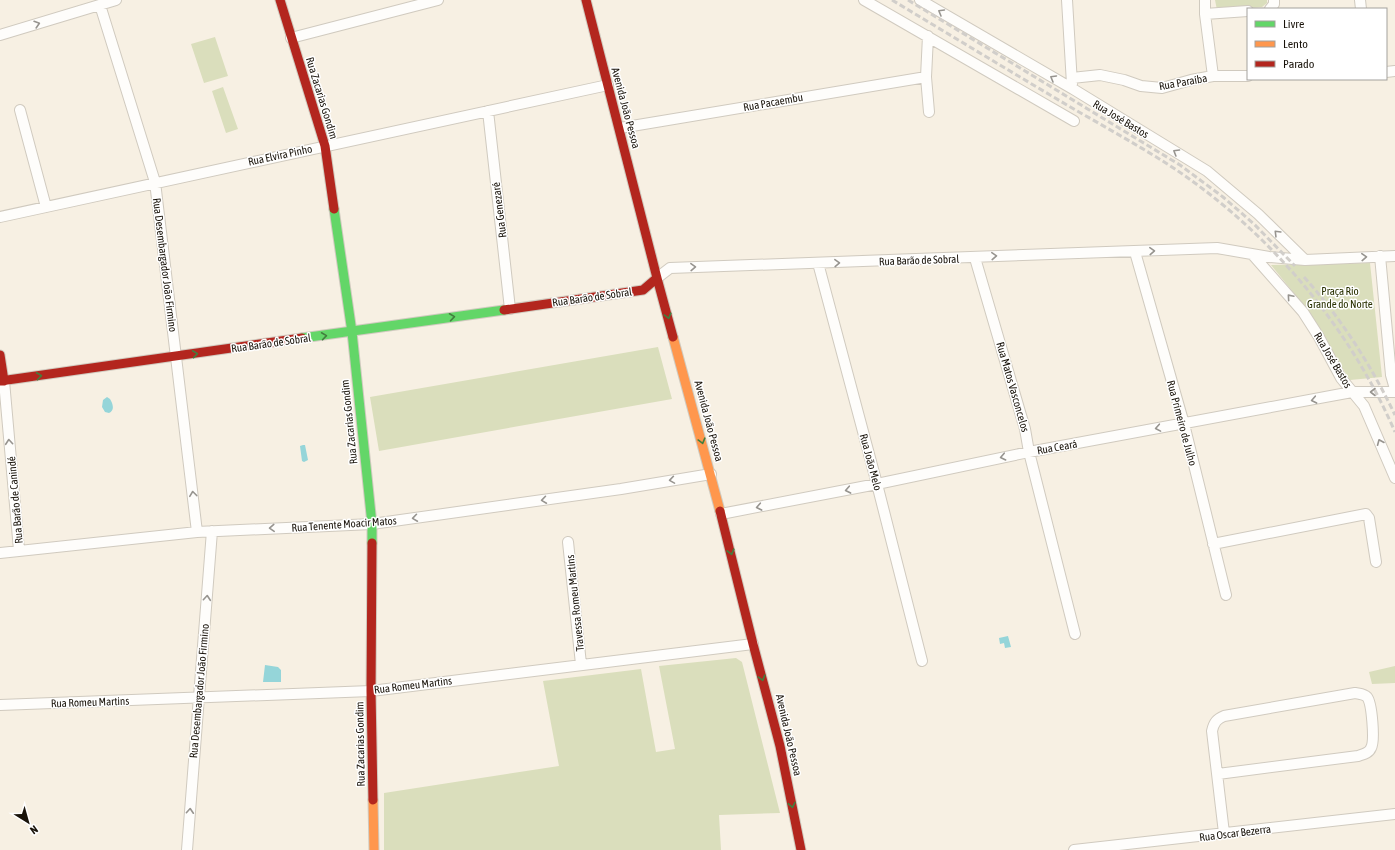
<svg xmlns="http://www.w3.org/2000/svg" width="1395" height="850" viewBox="0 0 1395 850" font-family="'Asap Condensed',sans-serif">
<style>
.green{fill:#dadebc}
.water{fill:#95d5d9}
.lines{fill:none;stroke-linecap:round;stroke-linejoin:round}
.street-casing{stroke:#d0cabf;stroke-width:12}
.fast-casing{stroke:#d0cabf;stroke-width:11}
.slow-casing{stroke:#d0cabf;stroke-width:11}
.jam-casing{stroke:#d0cabf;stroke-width:11}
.street{stroke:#fefdfb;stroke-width:10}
.fast{stroke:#63d668;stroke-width:9}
.slow{stroke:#ff974d;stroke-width:9}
.jam{stroke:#b3261e;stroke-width:9}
.rail{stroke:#d1ceca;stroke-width:3;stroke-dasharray:6 3;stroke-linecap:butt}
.oneway{stroke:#97948f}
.oneway2{stroke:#427e3e}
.labels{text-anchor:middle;stroke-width:3;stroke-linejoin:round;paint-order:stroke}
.street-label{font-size:11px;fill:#19130a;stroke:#fff}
.park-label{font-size:11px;fill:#293100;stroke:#fff}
</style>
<rect width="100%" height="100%" fill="#f7f0e3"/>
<path class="green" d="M1215,0h52v3l-5,4 -42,3h-3z
M215,37l13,39 -24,7 -13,-39z
M223,87l15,42 -12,4 -14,-42z
M1370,263l12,114 -32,3 -53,-83 -26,-32z
M658,347l14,52 -293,52 -9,-54z
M736,658l6,4 38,151 -61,2 2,35h-337v-57l175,-27 -16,-85 98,-12 15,83 19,-3 -16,-83z
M1395,666v17l-23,1 -3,-12z"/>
<path class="water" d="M107,397l3,2c3,5 5,11 -1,14l-4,-1 -3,-5 1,-7z
M303,445h2l3,15 -4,2 -2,-1 -2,-15z
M1008,636l3,11 -6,1 -1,-5 -4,1 -1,-6z
M265,665l13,2 3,3v12h-18z"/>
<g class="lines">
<defs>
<path id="street" d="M864,0l210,121
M920,0l153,89 134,82 51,43 47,46
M1067,0l5,84
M1205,0v14l8,62
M1360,0l1,9
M100,5l55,177 42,350
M1270,9l4,-5v-4
M1205,14l43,-3
M0,35l116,-35
M928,36l-2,41 3,35
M291,38l147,-38
M1386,72l9,-1
M1072,78l28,-3 24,5 17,6 21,2 29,-8 22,-4h35
M20,110l26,97
M488,111l22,198
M620,128l306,-51
M0,217l608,-132
M1135,252l49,172 42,171
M1252,254l51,58 16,25 22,41 23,28 31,72
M1380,256l11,119 4,14
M975,258l50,171 4,23 46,182
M818,263l59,221 45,177
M657,278l13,-10 547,-20 52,9 36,3 90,-4
M4,381l15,169
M721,514l156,-30 152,-32 323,-60h43
M568,542l13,122
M1213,544l153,-30 3,4 7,44
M0,553l197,-21 175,-8 249,-35 90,-15
M0,705l371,-14 382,-47
M1218,774l140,-18c6,-2 11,-3 13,-8 4,-7 1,-45 -4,-51 -3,-3 -7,-3 -12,-4l-131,23c-7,3 -10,6 -12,15l12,102
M187,850l25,-319
M1074,850l321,-36"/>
<path id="fast" d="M334,209l18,123 20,192v19
M302,338l202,-28"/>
<path id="slow" d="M673,337l47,174
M373,800l1,50"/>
<path id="jam" d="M280,0l45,146 9,63
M586,0l71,278 16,59
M504,310l139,-20 14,-12
M0,355l4,26
M0,381l302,-43
M720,511l33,133 27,102 21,104
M372,543l-1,148 2,109"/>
</defs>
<use href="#street" class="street-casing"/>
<use href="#fast" class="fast-casing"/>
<use href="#slow" class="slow-casing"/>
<use href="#jam" class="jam-casing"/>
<use href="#street" class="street"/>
<use href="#fast" class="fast"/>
<use href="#slow" class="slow"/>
<use href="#jam" class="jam"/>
<path class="rail" d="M892,0c58,35 116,70 175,105 36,21 73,41 108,64 95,64 174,157 220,263
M908,0l272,165 43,32 31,27 41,42
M1304,277c37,41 67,88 91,138"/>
</g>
<defs><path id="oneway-chevron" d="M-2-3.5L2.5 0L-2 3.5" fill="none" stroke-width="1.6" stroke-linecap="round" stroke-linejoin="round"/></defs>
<g class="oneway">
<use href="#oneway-chevron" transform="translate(941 12) rotate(-150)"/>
<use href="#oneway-chevron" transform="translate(37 24) rotate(-17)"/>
<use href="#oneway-chevron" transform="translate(1053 78) rotate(-150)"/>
<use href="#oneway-chevron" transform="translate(1176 152) rotate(-149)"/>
<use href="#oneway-chevron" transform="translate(1277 233) rotate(-135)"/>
<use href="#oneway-chevron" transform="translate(1152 251) rotate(-3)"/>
<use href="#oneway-chevron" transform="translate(994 256) rotate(-3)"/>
<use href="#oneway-chevron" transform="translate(1364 257) rotate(-3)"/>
<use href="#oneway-chevron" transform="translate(837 263) rotate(-2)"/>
<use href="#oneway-chevron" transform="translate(693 267) rotate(-2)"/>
<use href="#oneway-chevron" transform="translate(1290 297) rotate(-131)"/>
<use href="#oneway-chevron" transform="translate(1373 392) rotate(180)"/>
<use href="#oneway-chevron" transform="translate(1314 400) rotate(169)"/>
<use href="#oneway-chevron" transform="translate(1158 428) rotate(170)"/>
<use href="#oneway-chevron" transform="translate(9 442) rotate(-95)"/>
<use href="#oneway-chevron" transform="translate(1380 442) rotate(-113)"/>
<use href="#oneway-chevron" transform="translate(1003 457) rotate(168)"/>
<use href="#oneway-chevron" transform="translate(672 480) rotate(171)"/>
<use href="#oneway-chevron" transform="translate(848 490) rotate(169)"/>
<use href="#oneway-chevron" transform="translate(193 494) rotate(-97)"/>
<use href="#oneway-chevron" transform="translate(544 500) rotate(172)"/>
<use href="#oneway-chevron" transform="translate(759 507) rotate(169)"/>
<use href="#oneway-chevron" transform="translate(415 518) rotate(172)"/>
<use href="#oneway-chevron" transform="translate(272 528) rotate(177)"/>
<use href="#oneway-chevron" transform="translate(207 598) rotate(-85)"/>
<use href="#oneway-chevron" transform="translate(190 811) rotate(-86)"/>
</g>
<g class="oneway2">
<use href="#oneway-chevron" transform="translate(668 316) rotate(75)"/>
<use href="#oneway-chevron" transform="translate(452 317) rotate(-8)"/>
<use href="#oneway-chevron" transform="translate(324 336) rotate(-8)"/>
<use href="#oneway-chevron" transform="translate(195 354) rotate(-8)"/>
<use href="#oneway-chevron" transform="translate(39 376) rotate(-8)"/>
<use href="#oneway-chevron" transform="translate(702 441) rotate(75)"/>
<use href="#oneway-chevron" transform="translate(731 552) rotate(75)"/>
<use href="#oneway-chevron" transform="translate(762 678) rotate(75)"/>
<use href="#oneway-chevron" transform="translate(792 805) rotate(79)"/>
</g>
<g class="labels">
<g class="street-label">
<text transform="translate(1183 82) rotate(-10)" y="4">Rua Paraíba</text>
<text transform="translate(322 98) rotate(73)" y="4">Rua Zacarias Gondim</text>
<text transform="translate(773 102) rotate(-10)" y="4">Rua Pacaembu</text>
<text transform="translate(626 108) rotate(75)" y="4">Avenida João Pessoa</text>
<text transform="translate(1121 119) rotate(31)" y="4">Rua José Bastos</text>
<text transform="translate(280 155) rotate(-12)" y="4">Rua Elvira Pinho</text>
<text transform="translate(499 210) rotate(-97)" y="4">Rua Genezaré</text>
<text transform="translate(919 260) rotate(-2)" y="4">Rua Barão de Sobral</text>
<text transform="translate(165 265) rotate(83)" y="4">Rua Desembargador João Firmino</text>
<text transform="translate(592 297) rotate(-8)" y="4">Rua Barão de Sobral</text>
<text transform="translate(271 343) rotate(-8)" y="4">Rua Barão de Sobral</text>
<text transform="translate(1333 360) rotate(59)" y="4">Rua José Bastos</text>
<text transform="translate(1013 387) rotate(74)" y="4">Rua Matos Vasconcelos</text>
<text transform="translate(709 421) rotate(75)" y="4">Avenida João Pessoa</text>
<text transform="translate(349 422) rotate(-96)" y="4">Rua Zacarias Gondim</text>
<text transform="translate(1182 423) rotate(75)" y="4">Rua Primeiro de Julho</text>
<text transform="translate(1057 447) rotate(-10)" y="4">Rua Ceará</text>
<text transform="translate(871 462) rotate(75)" y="4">Rua João Melo</text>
<text transform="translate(15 500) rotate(-95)" y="4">Rua Barão de Canindé</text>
<text transform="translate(344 524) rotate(-4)" y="4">Rua Tenente Moacir Matos</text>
<text transform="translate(575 603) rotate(-96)" y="4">Travessa Romeu Martins</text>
<text transform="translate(413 685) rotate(-7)" y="4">Rua Romeu Martins</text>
<text transform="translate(199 691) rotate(-85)" y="4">Rua Desembargador João Firmino</text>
<text transform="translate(90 702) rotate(-2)" y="4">Rua Romeu Martins</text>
<text transform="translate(789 735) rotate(77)" y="4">Avenida João Pessoa</text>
<text transform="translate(360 744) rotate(-91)" y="4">Rua Zacarias Gondim</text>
<text transform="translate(1235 833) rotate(-7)" y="4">Rua Oscar Bezerra</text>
</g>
<g class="park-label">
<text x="1340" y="295">Praça Rio<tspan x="1340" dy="13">Grande do Norte</tspan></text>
</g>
</g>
<rect x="1247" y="8" width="140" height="72" fill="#ffffff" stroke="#a3a19d"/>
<rect x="1255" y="21" width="20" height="6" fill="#63d668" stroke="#a3a19d"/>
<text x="1283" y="28" font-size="12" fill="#19130a">Livre</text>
<rect x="1255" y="41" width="20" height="6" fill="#ff974d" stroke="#a3a19d"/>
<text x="1283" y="48" font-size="12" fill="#19130a">Lento</text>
<rect x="1255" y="61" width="20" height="6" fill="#b3261e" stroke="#a3a19d"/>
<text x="1283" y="68" font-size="12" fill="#19130a">Parado</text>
<g transform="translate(28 822) rotate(143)" stroke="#ffffff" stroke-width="3" paint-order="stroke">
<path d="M0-3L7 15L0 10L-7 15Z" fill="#19130a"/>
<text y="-6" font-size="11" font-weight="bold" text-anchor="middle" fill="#19130a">N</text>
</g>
</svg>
